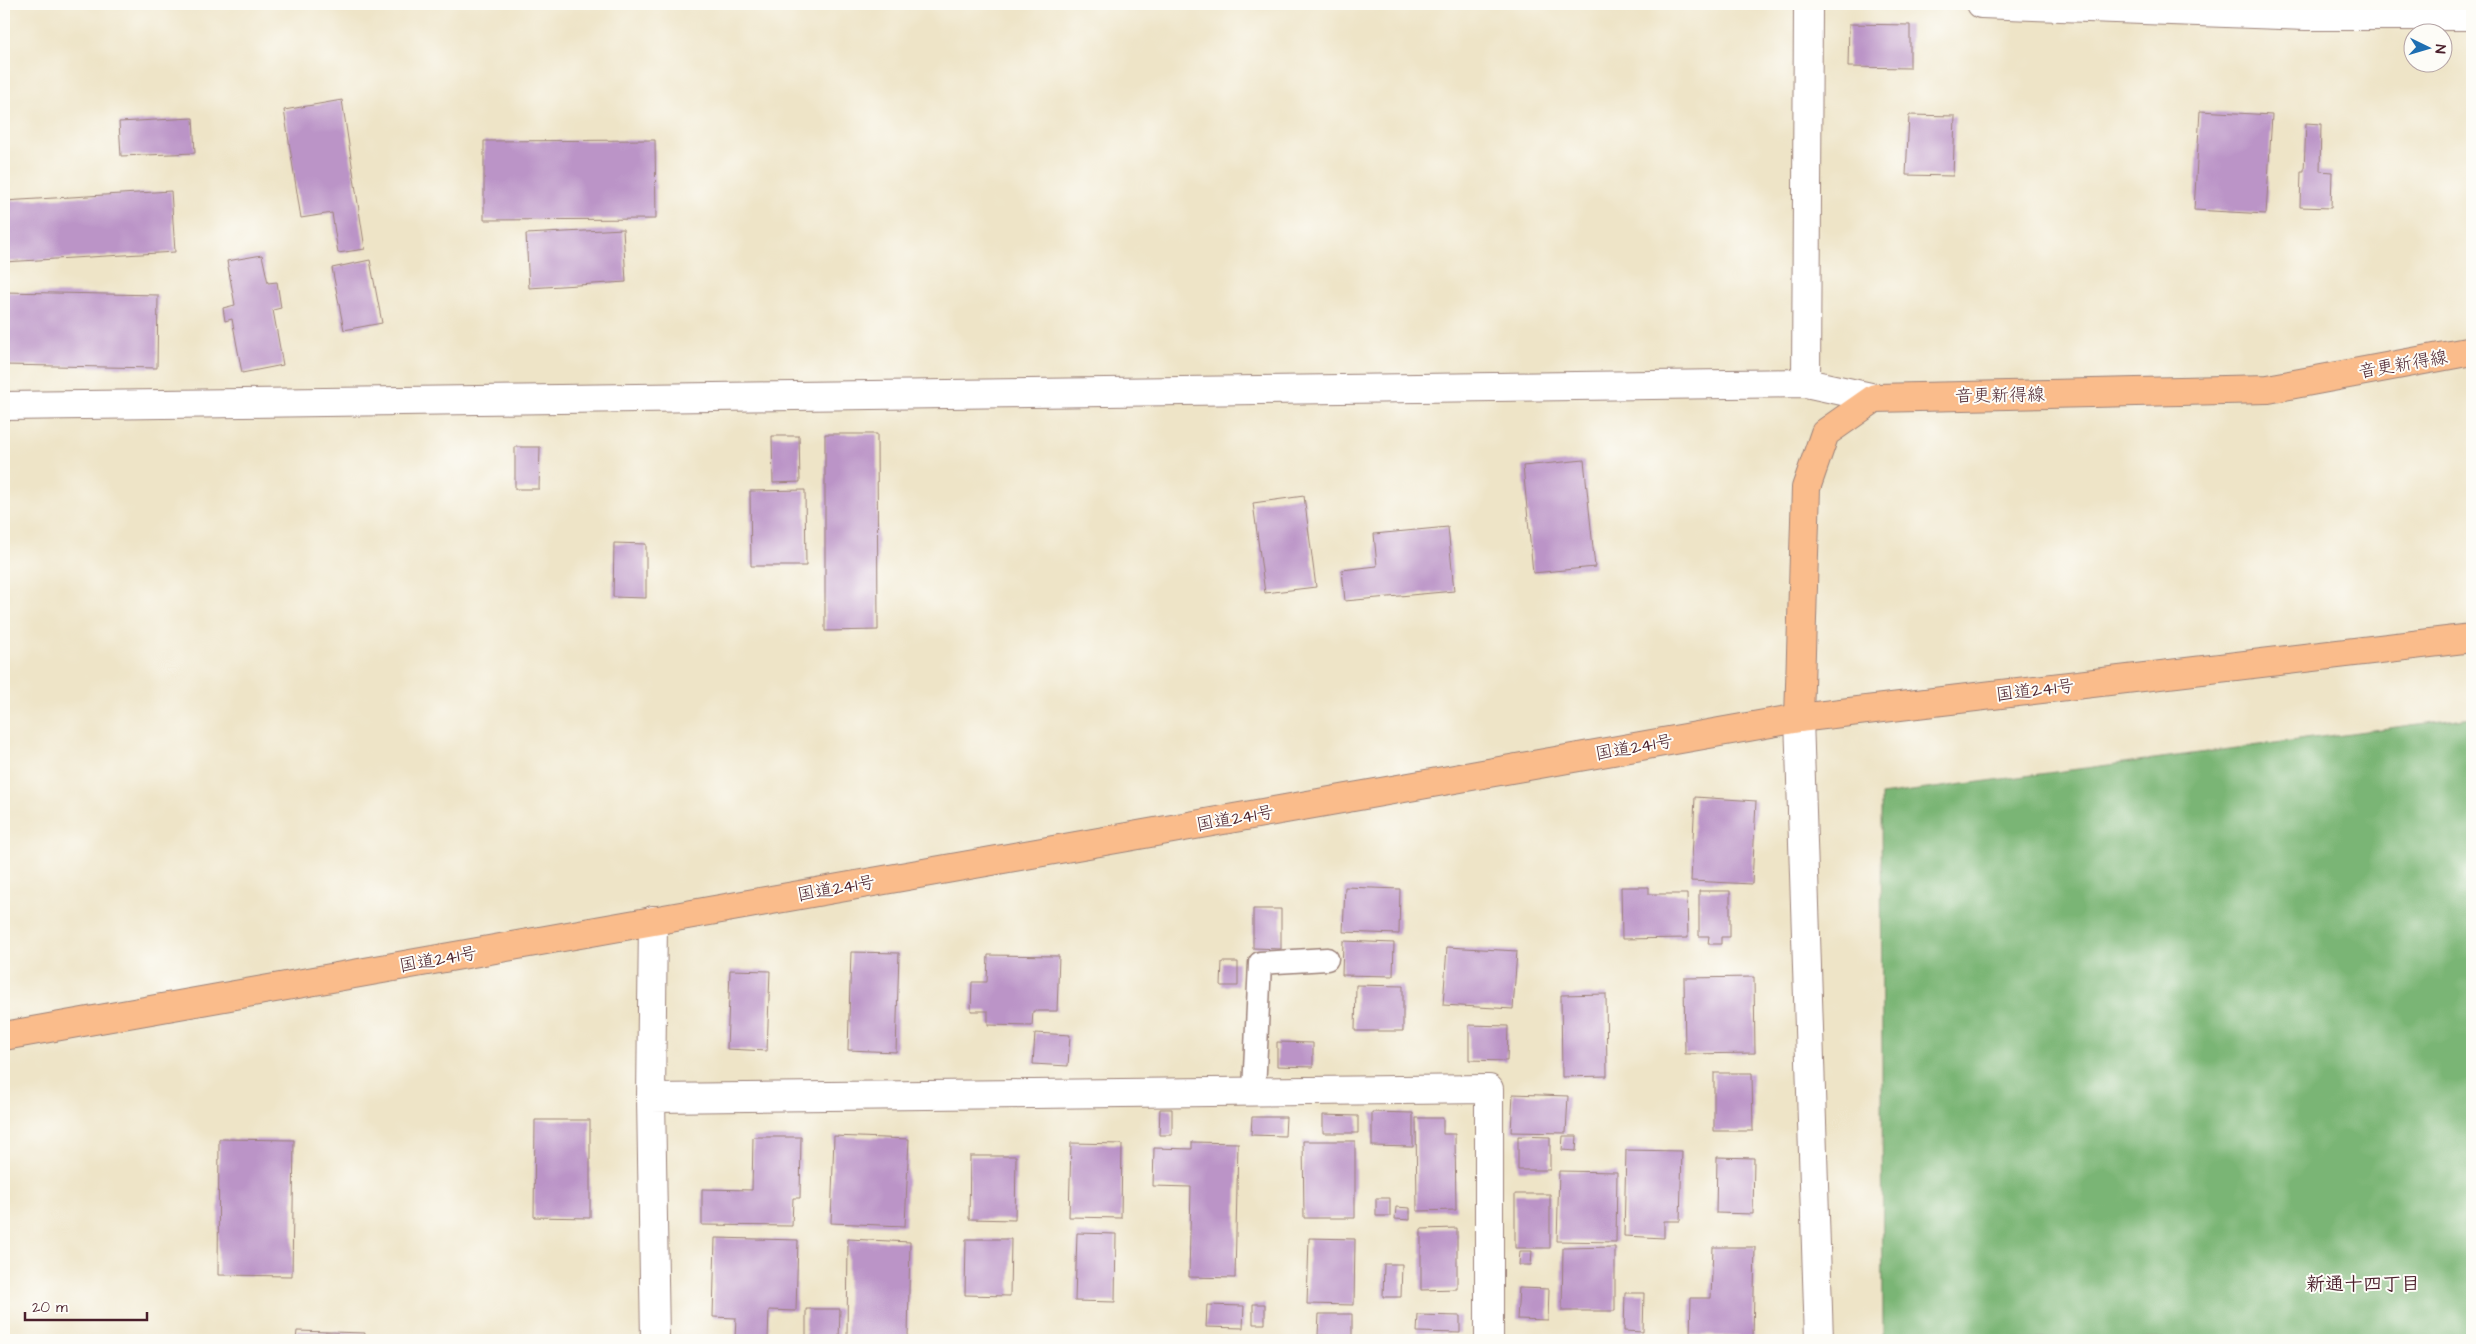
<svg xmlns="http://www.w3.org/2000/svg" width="2476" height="1344" viewBox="0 0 2476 1344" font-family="'Architects Daughter','Klee One',sans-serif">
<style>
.forest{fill:#7ab574;stroke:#626a50}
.building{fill:#bb94c7}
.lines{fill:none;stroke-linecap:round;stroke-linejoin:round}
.service-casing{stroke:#9c8279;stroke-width:25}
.minor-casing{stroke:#9c8279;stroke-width:30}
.primary-casing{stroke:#9c8279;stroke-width:30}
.trunk-casing{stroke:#9c8279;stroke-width:30}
.service{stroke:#fff;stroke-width:22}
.minor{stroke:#fff;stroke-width:28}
.primary{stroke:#fabc8b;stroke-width:28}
.trunk{stroke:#fabc8b;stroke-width:28}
.labels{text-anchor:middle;stroke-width:4;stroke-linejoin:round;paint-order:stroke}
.street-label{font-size:18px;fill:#4a1f2b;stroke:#fdfcf7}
.neighbourhood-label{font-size:19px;font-weight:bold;fill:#4a1f2b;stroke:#fdfcf7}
</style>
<rect width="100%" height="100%" fill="#fdfcf7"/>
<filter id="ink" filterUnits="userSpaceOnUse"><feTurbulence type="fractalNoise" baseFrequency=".02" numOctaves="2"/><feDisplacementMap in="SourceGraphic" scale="10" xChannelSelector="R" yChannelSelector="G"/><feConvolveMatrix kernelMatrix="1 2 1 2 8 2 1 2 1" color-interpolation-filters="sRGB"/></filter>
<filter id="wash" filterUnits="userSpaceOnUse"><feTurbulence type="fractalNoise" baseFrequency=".0096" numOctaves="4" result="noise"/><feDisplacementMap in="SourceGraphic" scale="20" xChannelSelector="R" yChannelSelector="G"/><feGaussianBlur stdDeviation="1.12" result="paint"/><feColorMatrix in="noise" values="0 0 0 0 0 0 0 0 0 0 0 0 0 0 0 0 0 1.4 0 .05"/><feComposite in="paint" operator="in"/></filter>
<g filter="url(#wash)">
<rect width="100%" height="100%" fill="#eee4c7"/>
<path class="forest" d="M2472,717v623h-589l-2,-545z"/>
<g id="blocks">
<path class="building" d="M1849,24l61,1v43l-62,-1z
M342,100l23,149 -27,4 -6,-40 -31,5 -17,-108z
M2200,111l72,4 -6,99 -72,-4z
M1909,115l46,1 -2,60 -47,-1z
M193,118l2,35 -74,3 -2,-34z
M2306,123l15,1 -1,47 12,1 -1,36 -31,-1 1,-36h3z
M655,140l1,79 -172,1v-79z
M171,191l4,61 -171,10v-61z
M623,229l3,53 -97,6 -3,-54z
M262,255l6,28 9,-1 4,26 -8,2 10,55 -41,8 -10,-54 -7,2 -2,-13 12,-3 -8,-44z
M370,260l12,63 -38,7 -12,-62z
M4,292l154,3 -1,73 -153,-3z
M825,434h52l1,196 -53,1z
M772,436h27l1,46 -27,1z
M515,447h25l-1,42h-24z
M1584,460l11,107 -62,6 -10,-107z
M805,490l1,76h-55l-1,-75z
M1304,496l12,91 -51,6 -12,-90z
M1448,527l6,64 -109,10 -3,-31 35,-4 -3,-32z
M614,543l32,1v54l-33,-1z
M1695,797l61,4 -4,83 -61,-3z
M1345,887l55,2 -1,45 -56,-2z
M1621,887h28v7h38l1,44 -66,1z
M1699,891h31v46h-9v7h-13l1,-8h-10z
M1253,909h28v40l-28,-1z
M1343,941l51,2 -1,33 -51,-1z
M1447,947l70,4 -4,58 -70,-4z
M851,952l48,1 -3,99 -48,-2z
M988,955l71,1 -2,55h-24l-1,15 -44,-1v-14h-17l1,-29h15z
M1222,962h16v24h-17z
M730,970l40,1 -3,80 -40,-2z
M1754,977l1,76 -70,1 -1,-76z
M1356,985l47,1v45h-48z
M1606,994l1,82 -45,1 -1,-82z
M1469,1025l39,1 -1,35 -38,-1z
M1035,1033l35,2 -2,31 -35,-2z
M1277,1042l36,1v24l-36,-1z
M1714,1073h38l1,58h-39z
M1513,1094l55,2 -2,37 -55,-1z
M1160,1109h12v26h-13z
M1372,1112l41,1v34l-41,-1z
M1323,1115l35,1v17h-35z
M1252,1117h34l-1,19 -34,-1z
M1416,1118h27v16h12l1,76 -39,1z
M535,1120h55v98l-56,-1z
M834,1136l75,3 -4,87 -74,-3z
M1518,1136l32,1v33h-32z
M1563,1136h14l-1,15 -14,-1z
M753,1137h48l-1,61h-7l-1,28 -90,-1v-36l50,1z
M219,1139l75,1 -2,136 -74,-1z
M1303,1141h52v77h-51z
M1192,1142l46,1 -3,135 -46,-1 2,-90 -38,-1 1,-38 38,1z
M1071,1143l51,1 -1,74 -52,-1z
M1626,1150l56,1 -2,70h-16v17l-40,-2z
M970,1156h46l-1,64 -46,-1z
M1717,1157l37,1 -1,56 -37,-1z
M1559,1171l58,1 -1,70 -59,-1z
M1515,1194h35v54h-35z
M1376,1198h14v18h-14z
M1396,1207l14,1v12l-15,-1z
M1457,1228v61l-36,1v-61z
M1077,1233l39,1 -1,68 -40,-1z
M715,1238l83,2 -2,71 -27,-1 -1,30 -33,-1 1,-21 -23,-1z
M1309,1238l46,1 -1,66 -47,-1z
M848,1239l62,3 -2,95 -61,1z
M966,1239h45l-1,57 -45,-1z
M1615,1247v64h-53l1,-63z
M1713,1247h42l-2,90 -63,-2 1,-37h20z
M1520,1251h12l-1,14h-12z
M1384,1264h18l-1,33h-18z
M1519,1288l30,1 -1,31 -31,-1z
M1625,1293h19l-1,39 -19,-1z
M1253,1304h12v20h-12z
M1207,1305l37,1 -1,22 -37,-1z
M806,1309h34l-1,31h-33z
M1319,1314h33v22l-34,-1z
M1418,1315l42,1v17l-43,-1z
M297,1331l68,2 -1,7h-68z"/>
</g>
</g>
<g filter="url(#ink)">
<use href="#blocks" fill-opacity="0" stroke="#9c8279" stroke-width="1"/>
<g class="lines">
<defs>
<path id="service" d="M1254,1091l6,-128 67,-4"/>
<path id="minor" d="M1981,4l325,12h166
M1806,383l2,-379
M4,406l1802,-23 69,15
M1799,718l20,622
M653,920l-2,178 4,242
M651,1098l838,-9v251"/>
<path id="primary" d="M1799,718l7,-230 19,-55 50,-35 393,-9 204,-38"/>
<path id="trunk" d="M4,1036l1795,-318 673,-80"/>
</defs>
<use href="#service" class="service-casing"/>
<use href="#minor" class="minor-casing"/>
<use href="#primary" class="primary-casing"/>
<use href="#trunk" class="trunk-casing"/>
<use href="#service" class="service"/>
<use href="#minor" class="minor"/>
<use href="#primary" class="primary"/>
<use href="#trunk" class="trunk"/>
</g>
</g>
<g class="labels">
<g class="street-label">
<text transform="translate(2403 364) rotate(-10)" y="6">音更新得線</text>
<text transform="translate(2000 395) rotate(-1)" y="6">音更新得線</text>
<text transform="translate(2035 690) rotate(-7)" y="6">国道241号</text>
<text transform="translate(1634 747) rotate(-10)" y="6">国道241号</text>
<text transform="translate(1235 818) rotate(-10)" y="6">国道241号</text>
<text transform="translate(836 888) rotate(-10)" y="6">国道241号</text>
<text transform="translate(438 959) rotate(-10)" y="6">国道241号</text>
</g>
<g class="neighbourhood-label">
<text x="2363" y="1290">新通十四丁目</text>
</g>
</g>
<rect width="2476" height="1344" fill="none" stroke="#fdfcf7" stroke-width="20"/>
<g transform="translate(2428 48) rotate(95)"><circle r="24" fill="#fdfcf7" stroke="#b5a4a5"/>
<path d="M0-4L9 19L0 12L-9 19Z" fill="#1f6fb2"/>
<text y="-8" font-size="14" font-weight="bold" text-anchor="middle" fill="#4a1f2b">N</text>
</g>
<path d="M25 1312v8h122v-8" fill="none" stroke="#4a1f2b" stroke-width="2.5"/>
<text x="32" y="1312" font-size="15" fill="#4a1f2b" stroke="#fdfcf7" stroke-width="4" paint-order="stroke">20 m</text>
</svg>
